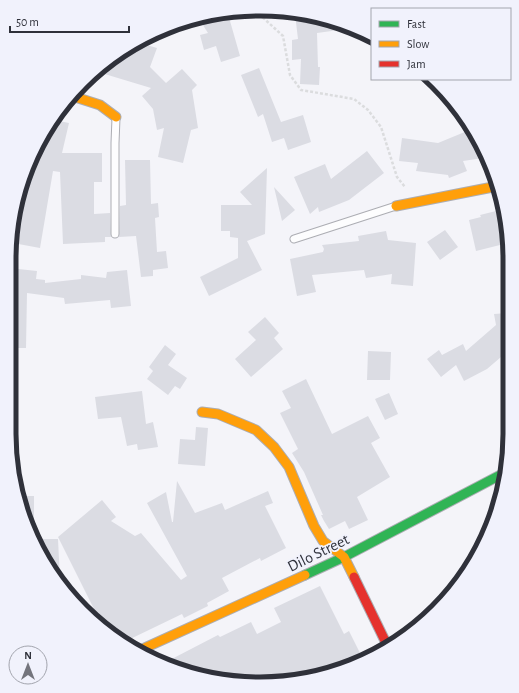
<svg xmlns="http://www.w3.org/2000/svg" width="519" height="693" viewBox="0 0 519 693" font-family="'Alegreya Sans',sans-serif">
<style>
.building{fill:#dbdce3}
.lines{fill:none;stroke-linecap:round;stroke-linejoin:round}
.lane-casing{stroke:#acadb3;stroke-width:9}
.fast-casing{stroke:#acadb3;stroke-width:11}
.slow-casing{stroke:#acadb3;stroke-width:11}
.jam-casing{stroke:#acadb3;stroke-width:11}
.path{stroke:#dbdcde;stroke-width:2.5;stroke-dasharray:3 2;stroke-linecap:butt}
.lane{stroke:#fdfdfe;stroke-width:7}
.fast{stroke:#30b455;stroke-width:9}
.slow{stroke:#ff9f0a;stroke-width:9}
.jam{stroke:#e5322d;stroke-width:9}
.labels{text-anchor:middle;stroke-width:3.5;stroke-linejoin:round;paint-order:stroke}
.street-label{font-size:16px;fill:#2f313a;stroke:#f1f2fc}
.rim{fill:none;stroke:#2f313a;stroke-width:5}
</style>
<rect width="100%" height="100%" fill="#f4f4f9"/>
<path class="building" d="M210,14h18l12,42 -19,6 -5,-16 -12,4 -4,-15 8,-2 -9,-14z
M295,14h13l38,15 -29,4 1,34h2l-1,18 -19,-1 1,-25 -9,1v-20l6,-1z
M140,43l17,5 -7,19 16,16 16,-14 15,16 -5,5 6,38 -7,2 -8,33 -25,-6 6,-29 -7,2 -4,-21 -11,-13 9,-8 -53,-16 22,-21z
M259,68l22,54 22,-7 8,27 -23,8 -4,-12 -12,4 -9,-28 -5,3 -17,-42z
M54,120l15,3 -7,30h40v29h-8v32l16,-1 1,24h-6v5l-42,2 -3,-72 -7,-1 -13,77 -27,-5 3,-14h-4l4,-22h1l5,-22z
M472,129l10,20 1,9 -20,3 4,10 -18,7 -1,-3 -32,-4 2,-8 -19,-2 3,-23 36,5z
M367,151l17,22 -35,27 -30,12 -1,-5 -8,7 -16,-37 31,-13 6,15z
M125,160h25l1,44 7,-1 1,14 -4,1 2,34 9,-1 2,17 -15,2v6l-12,1 -5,-41 -17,1 1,-31 6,-1z
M267,168l-2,66 -18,7 15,29 -53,26 -9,-19 38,-19v-20l-8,-1v-6h-9v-26h31l-12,-13z
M274,187l21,23 -13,11z
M504,209l4,18v16l-32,8 -7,-31 12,-3 -1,-2z
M445,230l13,17 -18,13 -13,-18z
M386,231l2,9 28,3 -3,43 -22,-2 1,-10 -26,4 -2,-8 -52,5 4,17 -19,4 -7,-37 33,-7 1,-3 -2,-4 37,-4 -1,-5z
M9,268l28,3 -1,8 9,1v3l36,-4v-4l25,3 1,-6 20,-2 4,36 -20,2 -1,-8 -45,4 -1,-6 -37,-5 -1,55h-17v-35h5l3,-21h-5v-6l6,-1v-2l-9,-1z
M508,313v48l-7,-4 -14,12 -23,12 -8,-16 -15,12 -14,-18 12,-9 3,5 21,-11 3,7 30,-26 -2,-11z
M265,317l14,16 -5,5 9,11 -32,28 -16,-18 21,-19 -8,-8z
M165,345l11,9 -8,11 19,13 -7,11 -5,-3 -7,9 -21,-16 6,-8 -4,-4z
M368,351l23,1 -1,28h-23z
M306,379l26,55 36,-18 12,22 -9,5 19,34 -33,20 11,23 -19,9 -4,-8 -16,8 -5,-8 -3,-6h2l-19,-43 -12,-19 6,-4 -18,-36 11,-5 -9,-17z
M142,391l4,33 7,-2 5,25 -20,3 -1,-6 -10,2 -6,-29 -23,2 -3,-22z
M389,393l9,21 -13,6 -10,-21z
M196,427l12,1 -3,38 -27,-2 2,-25 15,1z
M177,481l18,32 27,-10 3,7 43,-19 5,12 -8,3 21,42 -25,13 -1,-3 -38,20 7,13 -22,12 1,3 -24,12 -2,-4 -58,28 -30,-20 -6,-7 7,-4 -37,-74 44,-37 14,17 -5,4 24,15 6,-3 40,47 6,-4 -40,-73 19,-11 6,30h1z
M17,496h17v41l-16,-38z
M34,539h24l2,41 -17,-21z
M320,586l24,48 5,-3 12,24 -40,19 -45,9 -66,-4 -46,-16 54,-28 2,2 31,-15 6,12 24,-12 -7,-14z"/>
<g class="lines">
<defs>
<path id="lane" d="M115,234v-91l1,-25
M294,239l102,-33"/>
<path id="fast" d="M305,575l39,-18 162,-85"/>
<path id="slow" d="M72,96l28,9 16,12
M396,206l102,-20
M202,412l16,2 38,16 18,17 15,20 25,59 9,15 21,16 10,20
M138,651l167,-76"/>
<path id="jam" d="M354,577l34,70"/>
</defs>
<use href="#lane" class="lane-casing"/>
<use href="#fast" class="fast-casing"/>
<use href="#slow" class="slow-casing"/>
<use href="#jam" class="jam-casing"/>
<path class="path" d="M259,14l24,22 7,39 11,15 53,9 14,11 13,17 16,50 8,10"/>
<use href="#lane" class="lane"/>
<use href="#fast" class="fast"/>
<use href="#slow" class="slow"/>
<use href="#jam" class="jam"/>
</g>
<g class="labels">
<g class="street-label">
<text transform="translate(318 552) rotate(-26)" y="6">Dilo Street</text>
</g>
</g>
<path d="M0 0H519V693H0ZM259 16H260A243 243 0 0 1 503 259V434A243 243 0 0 1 260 677H259A243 243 0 0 1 16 434V259A243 243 0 0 1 259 16Z" fill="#f1f2fc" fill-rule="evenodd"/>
<path class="rim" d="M259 16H260A243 243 0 0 1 503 259V434A243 243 0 0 1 260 677H259A243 243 0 0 1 16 434V259A243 243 0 0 1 259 16Z"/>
<rect x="371" y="8" width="140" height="72" fill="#f1f2fc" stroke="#a3a5ae"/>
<rect x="379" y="21" width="20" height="6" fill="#30b455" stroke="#a3a5ae"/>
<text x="407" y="28" font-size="12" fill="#2f313a">Fast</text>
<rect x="379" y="41" width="20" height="6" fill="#ff9f0a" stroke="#a3a5ae"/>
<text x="407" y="48" font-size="12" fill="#2f313a">Slow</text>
<rect x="379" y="61" width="20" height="6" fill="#e5322d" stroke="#a3a5ae"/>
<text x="407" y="68" font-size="12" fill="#2f313a">Jam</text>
<g transform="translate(28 665)"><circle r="19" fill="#f1f2fc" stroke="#a3a5ae"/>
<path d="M0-3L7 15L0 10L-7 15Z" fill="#74757d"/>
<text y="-6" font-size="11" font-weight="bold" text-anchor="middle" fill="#2f313a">N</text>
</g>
<path d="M10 26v6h119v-6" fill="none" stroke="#2f313a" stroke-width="2"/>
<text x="16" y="26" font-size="12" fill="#2f313a" stroke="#f1f2fc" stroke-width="3" paint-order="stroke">50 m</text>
</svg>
